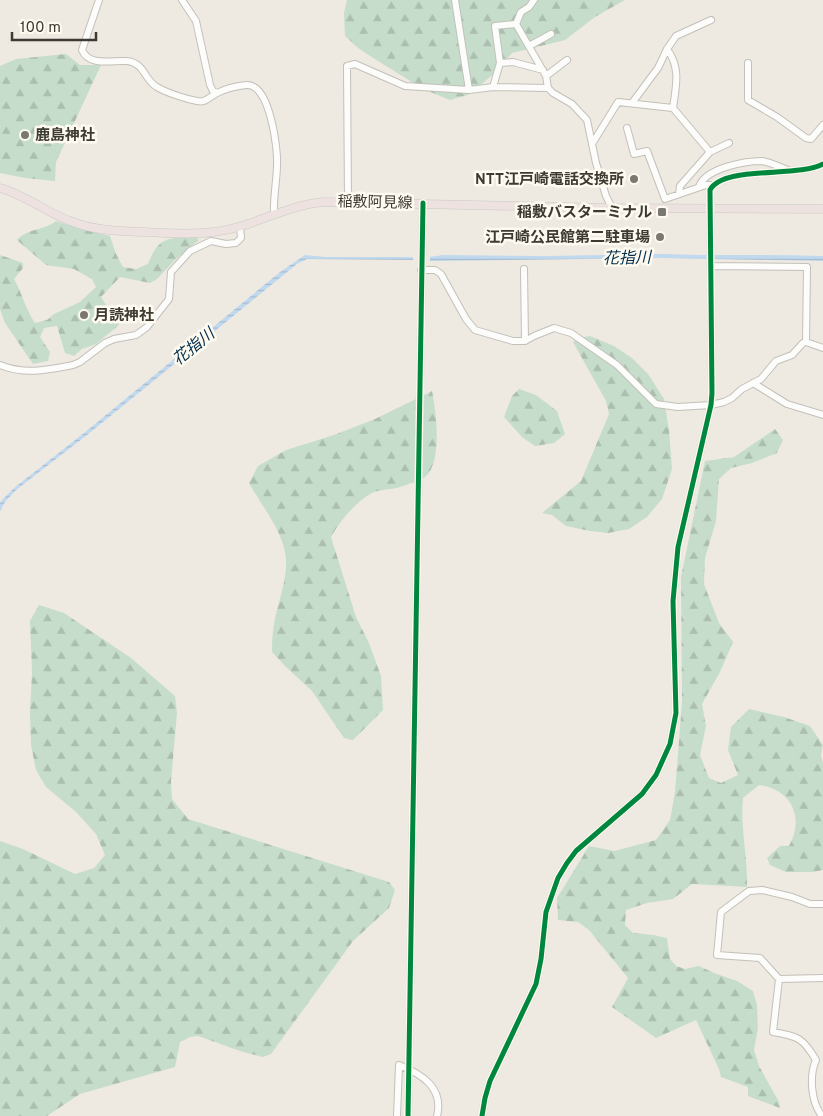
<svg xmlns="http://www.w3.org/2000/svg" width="823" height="1116" viewBox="0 0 823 1116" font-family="Overpass,'Noto Sans JP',sans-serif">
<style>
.forest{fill:url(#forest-firs)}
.water{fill:url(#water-rules)}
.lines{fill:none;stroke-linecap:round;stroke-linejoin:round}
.minor-casing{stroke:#c3c0b9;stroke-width:8}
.major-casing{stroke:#cac9c4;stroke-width:9}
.minor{stroke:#fcfcfb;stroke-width:6}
.major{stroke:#ede2e0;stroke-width:8}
.cycleway-casing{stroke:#fefaf0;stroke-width:8}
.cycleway{stroke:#00873e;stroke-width:5}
.poi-dot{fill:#7b7871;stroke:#fefaf0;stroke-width:2}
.labels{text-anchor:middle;stroke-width:5;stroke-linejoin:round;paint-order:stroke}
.poi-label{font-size:15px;font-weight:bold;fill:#3d3a34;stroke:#fefaf0;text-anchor:end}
.street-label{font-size:15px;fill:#3d3a34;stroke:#fefaf0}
.water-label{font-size:16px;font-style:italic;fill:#002d4d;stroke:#fefaf0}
</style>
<defs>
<pattern id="forest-firs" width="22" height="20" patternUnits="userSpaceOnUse" patternTransform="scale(1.25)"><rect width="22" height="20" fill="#c6ddcc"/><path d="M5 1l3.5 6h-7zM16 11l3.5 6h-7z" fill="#abbeb0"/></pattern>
<pattern id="water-rules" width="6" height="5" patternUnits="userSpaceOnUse" patternTransform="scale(1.25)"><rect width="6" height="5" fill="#c0d9ef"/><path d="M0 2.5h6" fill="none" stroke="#a6bbce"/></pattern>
</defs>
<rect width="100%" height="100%" fill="#eeeae2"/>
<path class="forest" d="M347,0h278l-30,17 -30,23 -53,13 -17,20 -27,22 -18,5 -27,-11 -45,-28 -20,-13 -13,-12 -1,-23z
M66,54l14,11h21l-45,97 -1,19 -30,-3 -25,-5v-107l16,-7z
M56,221l25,8 29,7 6,18 7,13 13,2 12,-5c11,-28 20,-26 48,-27l3,3 -23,19 -19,20 -7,4 -30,-6 -19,20 18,28 -23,19 -14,5 -8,7 -9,-3 -8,-27 -13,2 -4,9 10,15 -2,9 -15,3 -28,-41 -5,-14v-54l23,8v5l-9,11c8,14 12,31 21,44l12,-3 7,-6 26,-12 16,-15 -4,-8 -18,-10 -28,-4 -29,-25c9,-11 28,-10 39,-19z
M590,336l24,10 18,12 16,16 16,25 5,31 3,39 -10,30 -15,18 -18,12 -21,4 -18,-2 -24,-5 -14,-11 -10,-2 39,-32 28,-67 -3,-13 -33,-59 5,-4z
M519,389l17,6 21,16 8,23 -11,9 -19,3 -13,-9 -18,-20 8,-21z
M432,391c4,20 11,71 -7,86 -6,5 -18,7 -25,10 -9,3 -22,2 -30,7 -16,10 -30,27 -39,43l25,80 13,26 12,33 2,34 -30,30 -9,-2 -32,-47 -27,-25 -13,-14c0,-7 0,-13 1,-20 2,-24 14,-47 13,-72 -2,-29 -24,-53 -37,-77l9,-17 28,-16 48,-15 41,-16z
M775,429l8,11 -6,13 -25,10 -21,5 -12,11 -3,42 -11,37 -1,26 15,39 14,19 -13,30 -18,32 4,22 -6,29 9,23 12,5 17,-8 -10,-25 3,-23 18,-18 35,8 26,9 13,19 -2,10 2,9v106l-11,2h-26l-16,-7 -3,-7 13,-12h9c16,-29 2,-57 -30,-61l-16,13c-3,30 5,59 4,89l-55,-3 -19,15 -26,4 -21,7 -1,15 8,8 20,2 14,3 3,21 6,7 9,3 14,-3 15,7 23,8 16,10 4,14 1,23 -4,22 5,16 20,36 1,6 -32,-12v-9l-27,-10 -2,-8 -23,-49 -40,18 -44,-31 16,-29 -39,-48 -11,-8 -20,-2 -1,-22 32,-52 25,5 42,-11 14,-20 5,-28 7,-90 -1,-125 24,-116 29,-4z
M39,605l25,8 67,45 44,38 2,17 -6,68 1,18 16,20 201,63 6,8 -6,18 -36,33 -82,113 -8,3 -20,-5 -45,-16 -8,1 -10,5 -5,25 -95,27 -33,22h-47v-275l23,8 52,25 19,-6 11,-13 -9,-21 -20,-22 -30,-25 -10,-17 -5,-25 -1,-31 2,-42 -2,-51z"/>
<path class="water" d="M660,254c55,2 109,0 163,2v5l-162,-3 -231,3v-4l13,-2 103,1z
M305,255l21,2h87v3l-106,-1 -10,5 -210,171 -71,55 -11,12 -5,9v-8l2,-3 12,-12 70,-55 196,-161z"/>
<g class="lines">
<defs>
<path id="minor" d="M99,0l-17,50c7,17 31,10 45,11 18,2 17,19 30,26 10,6 29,12 40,14 9,2 12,-4 20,-8 8,-4 20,-7 29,-8 23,-2 30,56 31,72 1,19 -4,38 -3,57
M182,0l14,21 14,64 3,6 4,2
M455,0l14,90
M534,0l-5,7 -8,5 -5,12 30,52 2,12 5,5 19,11 15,16 9,43 10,33 6,12
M529,46l22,-12
M667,49c14,19 9,37 6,59
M500,63l13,-1 30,8
M748,63v37l29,17 29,21 5,1 12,-14
M546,76l21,-16
M493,87l7,-24 -5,-37 21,-2
M632,103l26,-35 9,-19 9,-13 35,-16
M627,128l7,26 13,-3 18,48 41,-14h7
M592,144l26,-42 55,6 37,44
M699,187c6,-19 46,-26 63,-26 8,1 18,6 26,9
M679,194l1,-8 30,-34 19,-9
M348,202l-1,-136 8,-2 50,22 64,4 24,-3 55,1
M711,266l96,1 -1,75
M524,269l1,72
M421,270h14l6,4 25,45 9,11 38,11h12l9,-5 20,-8 17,5 46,32 39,39 22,3 33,-2 13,-3 8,-4 10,-9 19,-10 15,-18 16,-6 11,-12 3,-1 17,6
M0,365c25,10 47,5 73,0l7,-3 25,-19 9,-4 22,-4 11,-8 22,-28 2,-27 19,-21 21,-10 15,3 10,-1 5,-5 -1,-11
M753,383l34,21 36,11
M823,904h-13l-18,-7 -30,-7 -13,1 -28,21 -4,43 43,3 19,21 44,-1
M779,979l-6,53c25,4 30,6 43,28 -7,16 -5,42 6,56
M397,1116l2,-51c23,9 45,23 38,51
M408,1116l15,-913
M482,1116l3,-18 5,-17 46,-97 5,-25 5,-47 12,-34 9,-15 9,-12 66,-57 14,-19 14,-31 6,-31 -3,-112 5,-54 33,-142 1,-12 -2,-203c13,-25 88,-12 113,-26"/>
<path id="major" d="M0,188c27,7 49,27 76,35 22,8 46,8 68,9 23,1 47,3 69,0 39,-4 72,-27 111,-30l288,6 211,1"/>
</defs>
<use href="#minor" class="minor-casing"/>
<use href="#major" class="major-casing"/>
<use href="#minor" class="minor"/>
<use href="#major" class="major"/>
<defs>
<path id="cycleway" d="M408,1116l15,-913
M482,1116l3,-18 5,-17 46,-97 5,-25 5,-47 12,-34 9,-15 9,-12 66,-57 14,-19 14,-31 6,-31 -3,-112 5,-54 33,-142 1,-12 -2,-203c13,-25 88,-12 113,-26"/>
</defs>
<use href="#cycleway" class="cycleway-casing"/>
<use href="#cycleway" class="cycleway"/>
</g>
<g class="poi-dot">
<circle cx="25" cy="135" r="5"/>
<circle cx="634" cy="179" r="5"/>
<rect x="657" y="207" width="10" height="10" rx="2.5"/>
<circle cx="660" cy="237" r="5"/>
<circle cx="84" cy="315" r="5"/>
</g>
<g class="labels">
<g class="poi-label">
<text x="35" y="140" text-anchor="start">鹿島神社</text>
<text x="624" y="184">NTT江戸崎電話交換所</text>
<text x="652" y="217">稲敷バスターミナル</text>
<text x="650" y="242">江戸崎公民館第二駐車場</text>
<text x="94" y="320" text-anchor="start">月読神社</text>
</g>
<g class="street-label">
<text transform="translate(375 202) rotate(1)" y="5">稲敷阿見線</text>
</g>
<g class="water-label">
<text transform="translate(627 257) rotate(-1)" y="6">花指川</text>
<text transform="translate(193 346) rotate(-39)" y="6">花指川</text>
</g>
</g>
<path d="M12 32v8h84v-8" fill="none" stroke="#3d3a34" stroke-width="2.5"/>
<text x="20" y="32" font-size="15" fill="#3d3a34" stroke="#fefaf0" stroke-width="4" paint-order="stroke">100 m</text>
</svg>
